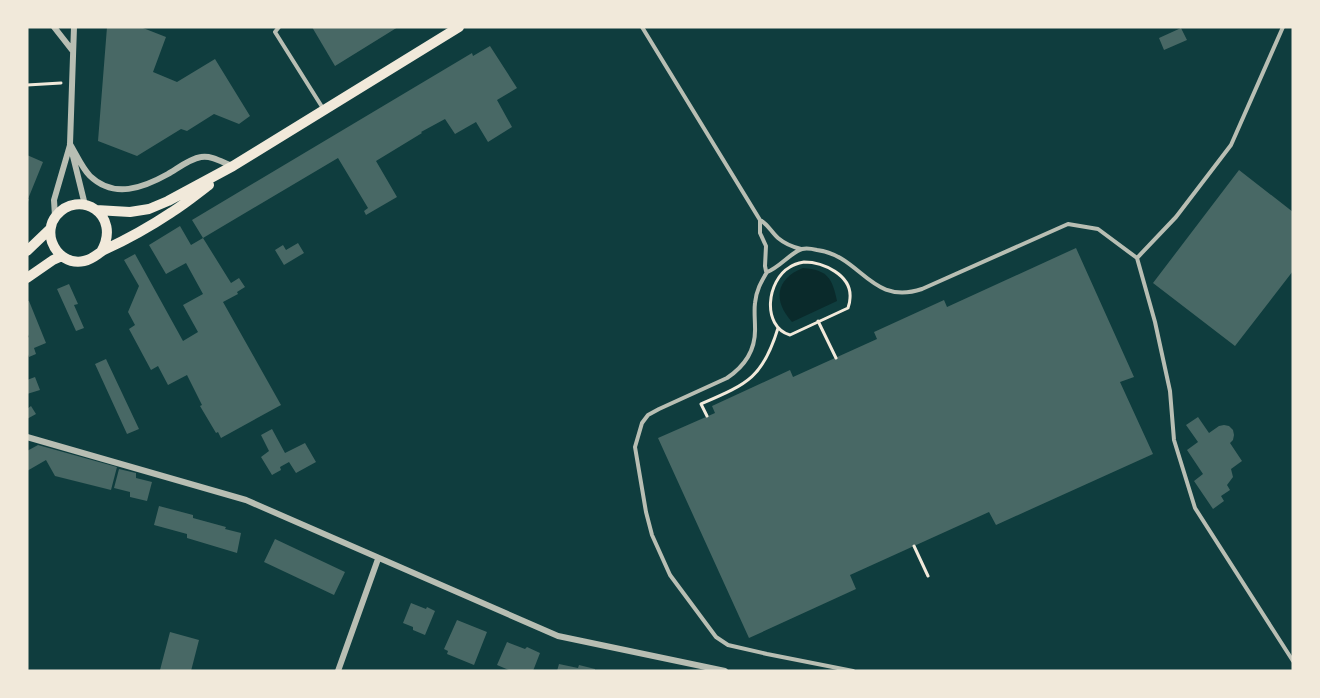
<svg xmlns="http://www.w3.org/2000/svg" width="1320" height="698" viewBox="0 0 1320 698" font-family="'Sofia Sans Condensed',sans-serif">
<style>
.water{fill:#0a2a2b}
.building{fill:#486865}
.lines{fill:none;stroke-linecap:round;stroke-linejoin:round}
.path{stroke:#f1e9da;stroke-width:3}
.service{stroke:#b8beb3;stroke-width:4}
.minor{stroke:#b8beb3;stroke-width:6}
.secondary{stroke:#f1e9da;stroke-width:10}
</style>
<rect width="100%" height="100%" fill="#0f3d3e"/>
<path class="water" d="M803,268c25,2 29,10 34,33l-45,21c-19,-21 -17,-43 11,-54z"/>
<path class="building" d="M107,27h36v1l23,9 -13,35 24,10 38,-23 35,57 -11,8 -25,-10 -27,17 -6,-2 -44,27 -39,-15z
M312,27h86l-63,39z
M1181,28l6,12 -23,10 -5,-12z
M490,46l27,42 -20,12 15,27 -24,15 -12,-20 -21,12 -10,-15 -24,13 1,1 -46,28 21,36 -31,18 -2,-4 4,-3 -30,-50 -135,80 -11,-18 280,-167 1,3z
M27,155l16,7 -15,37h1l-2,6z
M1239,170l54,42v59l-58,75 -82,-63z
M180,226l11,19 12,-7 28,45 8,-5 6,9 -8,5 1,2 -15,8 58,103 -60,33 -3,-6 -2,1 -16,-27 2,-1 -15,-30 -19,10 -10,-19 -7,4 -22,-41 6,-4 -7,-13 11,-26 -15,-26 11,-6 48,87 15,-9 -15,-27 20,-11 -17,-31 -20,11 -17,-29z
M298,243l6,10 -20,12 -9,-15 8,-5 3,5z
M1076,248l58,129 -14,5 33,72 -157,71 -7,-13 -75,34 -64,29 6,14 -107,49 -91,-200 57,-25 -3,-7 78,-36 3,7 84,-38 -3,-7 70,-32 3,7z
M69,284l9,20 -4,1 10,23 -8,3 -19,-42z
M27,301h2l17,42 -12,5 2,6 -7,3 -2,-5v-14l2,-1 -2,-5z
M106,359l33,70 -12,5 -32,-70z
M35,377l5,13 -13,4v-14z
M31,406l5,8 -9,5v-10z
M1198,417l11,16 10,-7 5,-1 5,1 4,4 1,5 -1,5 -3,3 12,18 -11,8 2,8 -6,8 3,5 -9,6 3,5 -11,8 -19,-28 9,-7 -16,-24 11,-8 -12,-17z
M272,429l13,24 20,-10 11,19 -20,11 -7,-11 -9,5 1,3 -9,5 -11,-18 8,-6 -8,-16z
M38,445l79,22 -6,23 -56,-14 -9,-16 -19,11v-20z
M119,469l17,4v5l16,4 -5,19 -17,-4v-5l-16,-4z
M159,506l34,9v3l33,9 -1,2 16,4 -4,20 -50,-15v-4l-33,-9z
M275,539l70,33 -11,23 -70,-33z
M411,603l15,6 1,-2 8,4 -10,24 -12,-5v-3l-10,-4z
M457,620l30,12 -13,33 -27,-11 1,-3 -4,-2z
M170,632l29,8 -8,31h-25l-6,-1z
M507,642l18,7 2,-2 13,6 -7,18h-22l-14,-6z
M559,664l19,4 1,-3 16,4v2h-38z"/>
<g class="lines">
<path class="path" d="M27,85l34,-2
M804,262c19,0 48,13 46,36 0,4 -1,7 -2,10l-58,27c-29,-9 -23,-55 0,-68 4,-3 9,-4 14,-5z
M818,321l18,37
M707,416l-6,-12c46,-20 62,-26 77,-76
M914,546l14,30"/>
<path class="service" d="M279,27l-4,5 49,78
M642,27l118,193c8,4 11,12 18,18 7,6 15,9 23,11
M760,220v13l6,13 -1,20 1,5
M1137,258l39,-41 55,-72 52,-118
M853,671l-86,-17 -39,-9 -12,-8 -46,-62 -18,-40 -6,-23 -11,-65 7,-24 6,-8 11,-6 68,-31c18,-12 29,-29 28,-51 0,-8 -1,-16 0,-24 1,-12 6,-21 12,-31 12,-4 23,-19 35,-23 4,-1 11,0 15,1 45,6 53,56 105,39l146,-65 30,5 39,29 18,64 15,69 4,49 21,68 98,153"/>
<path class="minor" d="M54,27l18,23
M74,27l-4,117 15,61
M70,144c6,10 12,24 20,32 24,23 53,12 78,-2 9,-5 21,-15 33,-17 10,-2 21,5 31,9
M55,216l-1,-16 16,-55
M27,437l219,63 312,136 167,35
M338,671l40,-112"/>
<path class="secondary" d="M96,210l34,2 19,-3 19,-8 65,-35 226,-139
M27,251l23,-22
M101,252c22,-38 -23,-64 -45,-36 -6,7 -7,18 -4,26 5,14 18,22 32,19 9,-2 13,-7 20,-11 24,-11 47,-24 68,-38 13,-8 25,-18 37,-27
M27,278l26,-18 9,-4"/>
</g>
<rect width="1320" height="698" fill="none" stroke="#f1e9da" stroke-width="57"/>
</svg>
